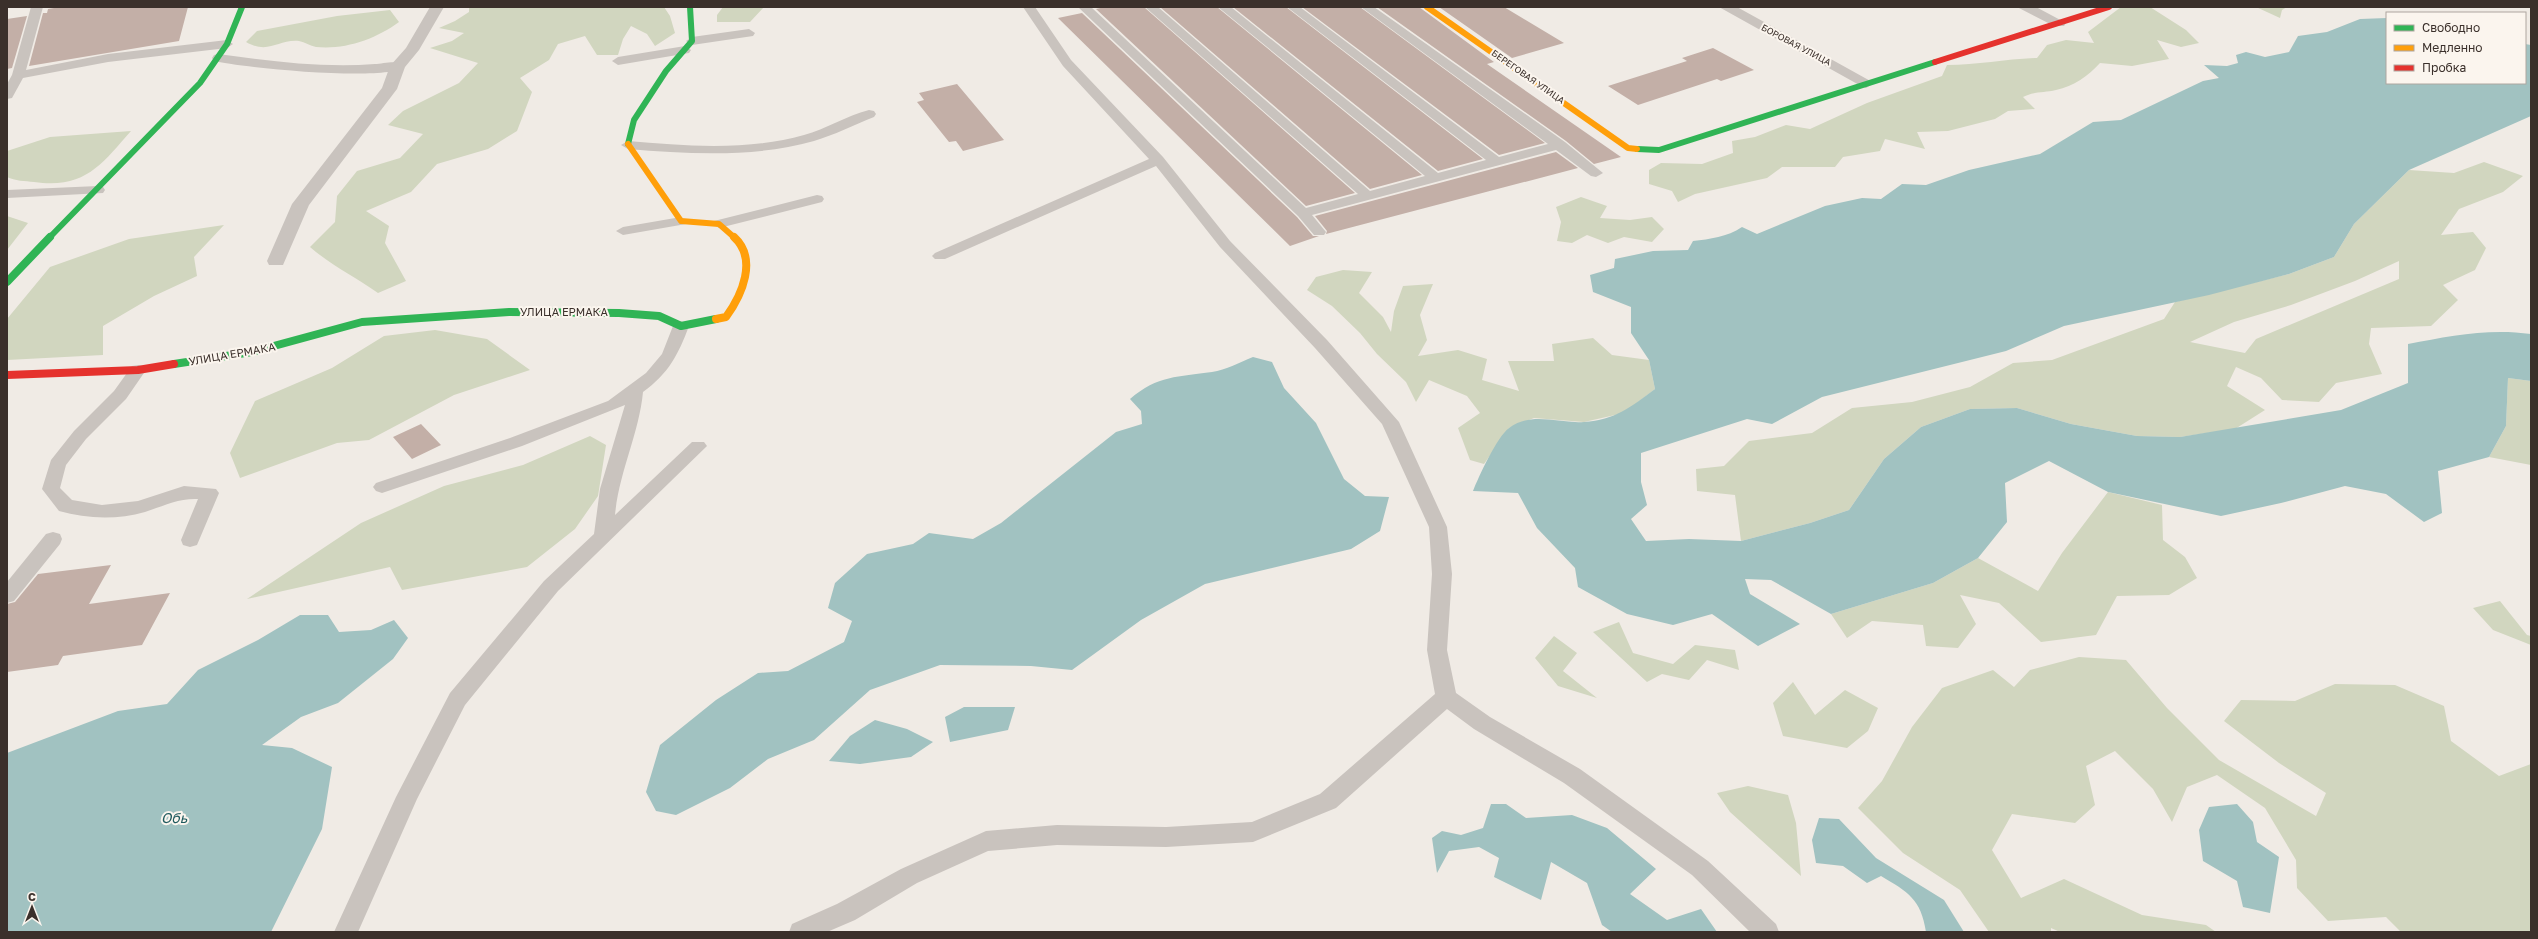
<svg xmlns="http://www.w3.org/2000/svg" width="2538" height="939" viewBox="0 0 2538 939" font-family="'Golos Text',sans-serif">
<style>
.green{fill:#d1d6bf;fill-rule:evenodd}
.water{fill:#a1c2c1}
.building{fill:#c3afa7}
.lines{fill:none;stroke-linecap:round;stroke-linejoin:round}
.lane{fill:#c9c3be;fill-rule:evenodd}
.street{fill:#c9c3be;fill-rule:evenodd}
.fast-far1{stroke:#30b455;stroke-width:6}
.fast{stroke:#30b455;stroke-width:8}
.slow-far1{stroke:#ff9f0a;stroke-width:6}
.slow{stroke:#ff9f0a;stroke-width:8}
.jam-far1{stroke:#e5322d;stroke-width:6}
.jam{stroke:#e5322d;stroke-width:8}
.labels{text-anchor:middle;stroke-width:4;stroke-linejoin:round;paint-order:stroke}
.far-street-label{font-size:9px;fill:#3b302b;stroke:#fbf5ee}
.street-label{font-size:11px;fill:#3b302b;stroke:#fbf5ee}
.near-water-label{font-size:14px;font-style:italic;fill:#1f5a5e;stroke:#fbf5ee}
</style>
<rect width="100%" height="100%" fill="#f0ebe5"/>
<path class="green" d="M469,7h195l6,9 5,17 -20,13 -8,-12 -16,-8 -8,13 -5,16h-21l-12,-19 -27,8 -9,16 -29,18 12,14 -15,39 -29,18 -51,15 -26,28 -45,19 23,15 -4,17 21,38 -28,12c-24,-17 -46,-27 -68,-46l25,-25 2,-26 20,-25 43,-13 23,-24 -35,-9 15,-14 56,-28 19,-20 -48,-15 22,-7 12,-8 -25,-5 16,-7 14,-9z
M723,7h41l-14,15h-33v-7z
M2121,7h29l36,23 13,13 -18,4 -24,-7 12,19 -37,7 -32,-3c-12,13 -26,23 -44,27 -12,3 -21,1 -33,7l12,12 -27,2 -13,8 -47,12 -31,1 8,17 -40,-10 -5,12 -37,6 -8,10h-53l-15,11 -72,16 -17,8 -6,-11 -23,-7v-14l12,-7 41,1 31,-11 -1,-12 23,-4 31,-12 24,4 57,-26 75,-27 5,-11c31,0 60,-6 90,-7l10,-13 19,-5 28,3 -6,-11z
M2256,7h31l-5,3 -2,8z
M390,10l9,12c-23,17 -54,28 -83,25 -6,-1 -11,-5 -17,-6 -21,-2 -30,14 -53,1l11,-11 80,-15z
M131,131c-30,34 -46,58 -97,51 -9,-1 -19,-1 -27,-5v-26l43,-14z
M2484,162l39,14 -20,16 -44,17 -18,26 32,-3 13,16 -11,22 -32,15 15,15 -27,26 -60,2 -2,16 13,30 -46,9 -17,19 -37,-2 -21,-22 -25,-11 -9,19 38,24 -30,19 -55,8 -43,-1 -66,-12 -54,-16 -47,1 -49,18 -37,32 -35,51 -39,13 -69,18 -6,-46 -38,-4 -1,-22 28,-3 25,-25 63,-8 40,-25 60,-6 58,-15 43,-24 39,-3 112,-41 11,-17 114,-28 45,-17 20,-33 55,-54 45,3zM2399,261v18l-143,60 -11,14 -55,-11 44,-20 57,-17 64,-24z
M1581,197l26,9 -7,12 30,2 22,-3 12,12 -12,13 -28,-5 -16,6 -21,-8 -15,8 -15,-2 4,-19 -5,-15z
M7,216l21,7 -21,27z
M224,225l-30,32 3,19 -43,20 -51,30v29l-96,5v-41l43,-52 79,-28z
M1343,270l29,2 -13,21 24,24 8,15 3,-21 9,-25 30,-2 -13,31 7,25 -9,16 40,-6 29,9 -5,21 37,11 -11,-30h46l-2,-17 41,-6 19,17 37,5 6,29 -31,24 -40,9 -50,-4 -25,10 -25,36 -14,-4 -12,-32 22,-15 -13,-17 -38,-16 -13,22 -10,-20 -29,-28 -17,-21 -28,-27 -25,-16 9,-13z
M435,330l52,9 43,31 -76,25 -85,45 -32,3 -97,35 -10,-25 25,-52 77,-33 52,-32z
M2508,378l23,3v84l-42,-8 17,-31z
M590,436l16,9 -8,51 -23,33 -48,38 -125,23 -12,-23 -143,32 114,-76 83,-37 79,-21z
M2108,492l54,13 1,35 22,17 12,21 -28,17 -52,1 -21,39 -55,7 -42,-39 -39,-8 16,29 -18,24 -32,-2 -3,-21 -51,-4 -25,17 -16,-24 102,-31 45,-25 60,33 24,-38z
M2500,601l27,34 4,1v9l-38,-15 -20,-22z
M1619,622l14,31 40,11 22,-19 40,5 4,20 -32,-10 -18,20 -27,-6 -15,8 -54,-50z
M1554,636l23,17 -14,18 34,27 -39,-12 -23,-28z
M2079,657l47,3 41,48 52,52 97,56 10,-23 -47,-30 -55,-42 17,-21 54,1 40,-17 60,1 49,21 7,35 48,35 32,-12v168h-130l-15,-15 -58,4 -31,-33 -1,-28 -31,-52 -48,-33 -30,12 -15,35 -19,-33 -38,-38 -29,15 9,39 -20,18 -63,-9 -20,36 29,48 43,-19 78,36 64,10 10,7h-156l-9,-4v4h-62l-29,-42 -57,-37 -45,-45 24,-27 30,-54 30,-39 51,-18 21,17 16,-17z
M1793,682l22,33 30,-25 33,18 -10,23 -21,17 -64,-12 -10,-33z
M1748,786l40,9 8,28 5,53 -71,-64 -13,-19z"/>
<path class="water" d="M2387,18v65h138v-39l6,1v71l-122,54 -55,54 -20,33 -45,17 -80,21 -145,31 -58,25 -184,46 -50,27 -25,-5 -106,34v29l6,23 -16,14 15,22 43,-2 52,2 69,-18 39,-13 35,-51 37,-32 49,-18 47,-1 54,16 66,12 43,1 161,-27 67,-27v-39c41,-8 81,-16 123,-10v47l-23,-3 -2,48 -17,31 -51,14 4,42 -18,9 -38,-28 -41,-8 -64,17 -60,13 -113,-24 -59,-31 -44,22 2,39 -29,36 -45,25 -102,31 -60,-34 -26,-1 5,15 50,30 -42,22 -46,-32 -39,11 -46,-11 -49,-27 -3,-19 -38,-40 -19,-35 -45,-2c6,-15 24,-54 36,-63 23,-17 50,-4 75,-6 31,-2 47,-15 71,-33l-6,-29 -18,-27v-26l-38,-15 -3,-17 24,-7 1,-9 38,-8 35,-1 5,-9c17,-2 34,-4 49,-14l15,7 68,-28 37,-8 19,1 21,-15 24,1 43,-15 71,-16 53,-32 28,-2 82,-39 16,-3 -15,-13 23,1 11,-3 -2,-8 10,-3 19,5 24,-5 9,-16 29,-4 33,-13z
M1253,357l19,5 12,26 32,35 28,56 21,17 24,1 -9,34 -29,18 -146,35 -64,36 -69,50 -41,-4 -91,-1 -70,25 -56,50 -46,19 -38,29 -54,27 -20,-4 -10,-19 14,-47 56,-45 42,-27 30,-2 56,-29 8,-21 -24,-13 7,-25 32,-29 46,-10 16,-11 44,6 28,-16 115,-91 26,-8 -1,-13 -11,-12c28,-24 48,-22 82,-27 14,-2 28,-10 41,-15z
M300,615h28l11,17 32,-2 23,-10 14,18 -15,21 -55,44 -37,14 -39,28 30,3 40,19 -10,62 -51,103h-264v-179l111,-42 49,-7 31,-34 60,-30z
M964,707h51l-7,23 -58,12 -5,-25z
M875,720l32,9 26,13 -22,15 -51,7 -31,-3 21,-25z
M1491,804h15l20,14 46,-3 35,13 49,41 -26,25 37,26 34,-11 16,23h-105l-10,-7 -15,-42 -36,-21 -10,38 -47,-23 5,-19 -20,-11 -30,4 -12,22 -5,-35 10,-7 19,4 22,-7z
M2237,804l16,18 4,20 22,15 -9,56 -27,-6 -6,-26 -34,-20 -4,-31 10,-23z
M1819,818l20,1 37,39 68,42 20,32h-38c-5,-33 -18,-40 -45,-56l-14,7 -24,-17 -27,-3 -4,-23z"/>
<path class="building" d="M60,7h128l-9,34 -150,25 14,-53h4l1,-4z
M1105,7h39l211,186 -49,13 -210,-197z
M1160,7h57l205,168 -52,14z
M1233,7h53l197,152 -45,12z
M1302,7h58l185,136 -46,12z
M1377,7h42l75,55 -7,2 134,93 -27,7 -28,-23z
M1439,7h65l60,36 -52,15z
M1082,13l215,204 16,19h6l-29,10 -232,-228z
M27,16l-15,52 -5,1v-50z
M1713,48l41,22 -33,11 -4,-2 -79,26 -30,-19 79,-25 -5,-3z
M957,84l47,56 -41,11 -7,-10 -7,1 -32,-40 7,-2 -5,-7z
M1556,152l22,16 -252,66 1,-3 -12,-15z
M421,424l20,21 -29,14 -19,-22z
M111,565l-22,39 81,-11 -28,52 -79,11 -5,9 -51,7v-68l8,-2 23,-28z"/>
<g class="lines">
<path class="lane" d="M31,7h12l-17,63 82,-16 119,-14 6,4 -6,4 -119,14 -85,16 -11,20 -5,1v-15l5,-9z
M1023,7h12l36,53 92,97 67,84 97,99 72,82 48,105 5,47 -5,76 9,43 34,24 90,52 128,92 68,63 3,8h-29l-58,-57 -128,-92 -90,-54 -27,-20 -111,99 -83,34 -87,5 -109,-2 -69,6 -71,32 -62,37 -28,12h-38l3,-8 45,-20 64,-35 85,-38 71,-6 109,2 86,-5 68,-28 115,-100 -8,-44 5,-76 -3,-47 -47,-103 -67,-76 -95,-101 -64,-81 -211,93h-10l-3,-3 3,-3 214,-94 -86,-93z
M1078,7h13l215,201 52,-14 -213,-187h13l212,184 55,-15 -207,-169h13l207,166 48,-13 -199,-153h13l199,150 49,-13 -187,-137h13l191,135 38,31 -7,4 -5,-1 -35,-26 -244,65 14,17 -2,3h-10l-16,-19z
M749,29l6,4 -2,3 -61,9 -6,-4 6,-4z
M685,46l6,4 -2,3 -71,12 -6,-4 6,-4z
M218,54c53,7 104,14 157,10 8,0 24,-5 29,2 -12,17 -166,1 -190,-5l-2,-3 2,-3z
M869,110l5,1 2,3 -2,3c-20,8 -40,18 -60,24 -60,17 -124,13 -186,8l-7,-4 7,-4c57,5 119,10 176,-6 22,-6 42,-19 65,-25z
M98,186l5,1 2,3 -2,3 -96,5v-8z
M817,195l5,1 2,3 -2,3 -103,26 -7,-4 2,-3z
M681,217l7,4 -2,3 -63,11 -7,-4 7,-4z
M681,321l8,5c-11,29 -20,47 -46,66 -4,42 -24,80 -28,123l77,-73h12l3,4 -149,145 -93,114 -48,94 -59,133h-24l62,-135 54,-104 94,-112 50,-47 6,-45 25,-84 -103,41 -134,45 -6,2 -6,-2 -3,-4 3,-4 134,-45 98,-37 38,-28 16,-19 11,-28z
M138,365l6,1 2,4 -20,29 -40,40 -20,26 -6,23 12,12 30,5 36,-4 46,-15 32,3 3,4 -22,52 -7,2 -7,-2 -2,-5 17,-41c-19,-1 -35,7 -53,13 -28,8 -58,7 -86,-1l-17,-22 9,-29 23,-29 40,-40 18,-25z
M53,532l7,2 2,5 -2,5 -46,57 -7,2v-21l39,-48z"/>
<path class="street" d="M430,7h14l-25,43 -14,17 -8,22 -88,116 -26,60h-14l-2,-4 25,-57 90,-116 8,-22 16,-18z
M1719,7h18l137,76 -8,5 -5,-2z
M2017,7h19l30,16 -2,3h-10z"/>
<path class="fast-far1" d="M628,144l6,-24 32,-49 26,-30 -2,-34
M1637,149l22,1 276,-88
M49,238l151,-155 27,-39 15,-37"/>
<path class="fast" d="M7,282l43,-45
M174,364l78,-12 110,-30 147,-10 110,1 40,3 22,10 35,-7"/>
<path class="slow-far1" d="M1427,7l201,141 9,1
M628,144l53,77 38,3 16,14"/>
<path class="slow" d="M716,319l10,-2c16,-22 32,-58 8,-80"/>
<path class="jam-far1" d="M1935,62l174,-55"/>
<path class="jam" d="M7,375l131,-5 36,-6"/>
</g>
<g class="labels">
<g class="far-street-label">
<text transform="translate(1796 45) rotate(28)" y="3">БОРОВАЯ УЛИЦА</text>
<text transform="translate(1528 77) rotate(35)" y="3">БЕРЕГОВАЯ УЛИЦА</text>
</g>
<g class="street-label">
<text x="564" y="316">УЛИЦА ЕРМАКА</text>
<text transform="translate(232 354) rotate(-10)" y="4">УЛИЦА ЕРМАКА</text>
</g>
<g class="near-water-label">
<text x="174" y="823">Обь</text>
</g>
</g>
<rect width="2538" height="939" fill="none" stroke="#3b302b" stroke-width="16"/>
<rect x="2386" y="12" width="140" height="72" fill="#fbf5ee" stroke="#aea6a0"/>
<rect x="2394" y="25" width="20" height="6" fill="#30b455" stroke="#aea6a0"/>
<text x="2422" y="32" font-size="12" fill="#3b302b">Свободно</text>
<rect x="2394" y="45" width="20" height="6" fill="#ff9f0a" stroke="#aea6a0"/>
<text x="2422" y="52" font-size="12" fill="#3b302b">Медленно</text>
<rect x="2394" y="65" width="20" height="6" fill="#e5322d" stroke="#aea6a0"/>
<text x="2422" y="72" font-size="12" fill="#3b302b">Пробка</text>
<g transform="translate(32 907)" stroke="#fbf5ee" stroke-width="3" paint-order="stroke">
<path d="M0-3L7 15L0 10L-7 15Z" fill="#3b302b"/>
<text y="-6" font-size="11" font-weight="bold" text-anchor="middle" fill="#3b302b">С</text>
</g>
</svg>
